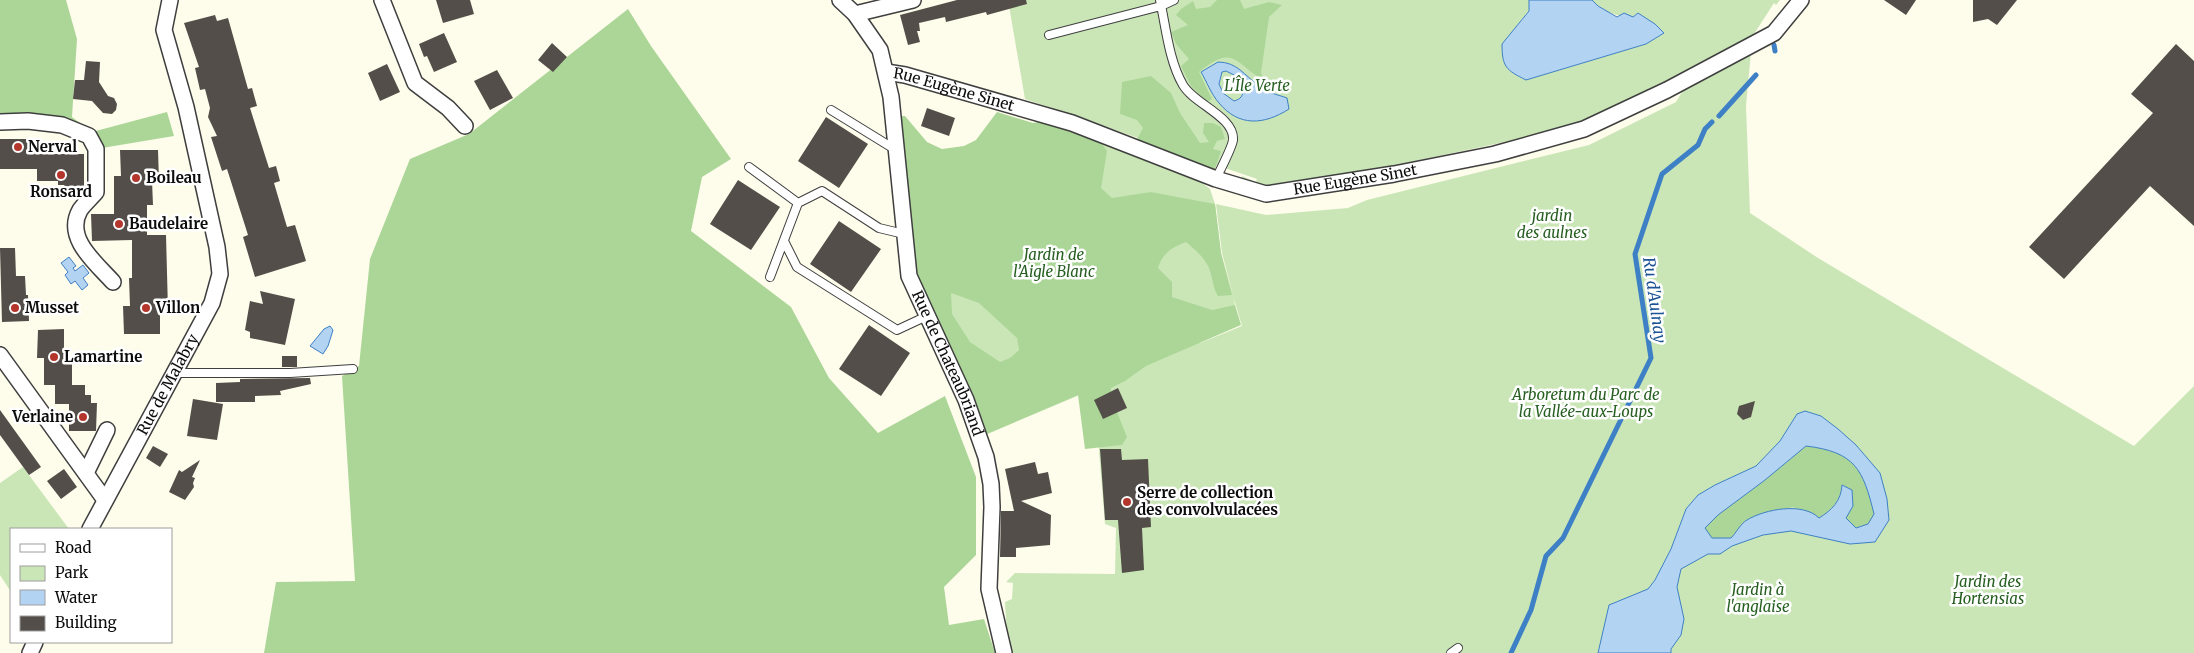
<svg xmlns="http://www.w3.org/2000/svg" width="2194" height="653" viewBox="0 0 2194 653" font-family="Merriweather,serif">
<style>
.green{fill:#cae6b7;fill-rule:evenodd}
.forest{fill:#acd698;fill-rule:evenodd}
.water{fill:#b3d3f2;stroke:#3e80c5;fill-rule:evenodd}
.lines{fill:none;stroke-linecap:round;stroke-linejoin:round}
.stream{stroke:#3e80c5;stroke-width:5}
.building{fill:#534e49}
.lane-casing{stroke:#3f3f3f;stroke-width:10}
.street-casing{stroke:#3f3f3f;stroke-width:18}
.lane{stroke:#fff;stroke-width:8}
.street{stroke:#fff;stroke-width:15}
.poi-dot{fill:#b3352c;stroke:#fff;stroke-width:2}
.labels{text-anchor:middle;stroke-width:5;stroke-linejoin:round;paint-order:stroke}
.park-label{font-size:15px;font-style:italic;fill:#265f20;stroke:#fff}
.street-label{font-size:15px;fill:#0c0c0c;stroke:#fff}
.poi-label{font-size:15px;font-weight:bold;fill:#0c0c0c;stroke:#fff;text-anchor:start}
.water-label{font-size:16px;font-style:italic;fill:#1d5395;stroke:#fff}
</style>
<rect width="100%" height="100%" fill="#fefceb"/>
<path class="green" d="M1008,0h521v10l-27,35 41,30 103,-31 18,-11 -26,-20 -5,4c-17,0 -29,-5 -41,-17h188l-4,5 -2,-2 -22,34 -172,89 -226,48 -89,16 -23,-8v-6l14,6 1,-3 -232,-80z
M1751,52l-5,54 4,107 68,45 316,188 60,-60v267h-1183l-4,-16 -2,-35 7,-3 1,-16 -7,-1 9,-9 100,1 1,-46 -11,-4 -11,-135 -107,45 -69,-153 -4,-20 186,-120 101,41 9,7 5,15 6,49 12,42 -11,-42 -6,-49 50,11 82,-7 19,-8 222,-55 87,-43 6,-10zM1234,299l8,27 -42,17 35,-37z
M23,467l46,62h-58v63l-11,-17v-92z"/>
<path class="forest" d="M0,0h66l11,39 -5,78 20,15 75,-20 7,24 -78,13 -7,-13 -89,-14z
M1217,0h23l4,9 25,-7 13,3 -13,12 -8,56 4,8c-31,-17 -30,-38 -66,-9l13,27 -5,3 -16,-16 -10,-20 8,-7 -13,-15 -5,-12 17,-7 -12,-10 5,-6 12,-8 3,8 14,-2z
M628,9l23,37 80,113 -29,18 -11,54 100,76 38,71 49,55 67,-37 31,81v78l-32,32 5,38 35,-6 11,34h-731l12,-71 79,-1 -13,-205 17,-10 11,-107 40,-100 59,-25z
M1151,76l20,17 9,20 20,30 9,-1 -6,-9 1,-10h9l8,4 4,12 -8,2 -4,8 8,2 -8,24 -78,-32 8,-15 -6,-8 -17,-6 2,-32z
M997,112l36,11 10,-2 57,20 7,10 -6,37 11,10 39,-6 64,12 6,49 11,42 -14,1c-6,-9 -5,-20 -10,-30 -5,-10 -14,-17 -22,-24 -14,5 -24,12 -28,26l14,14v15l40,13 23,-5 6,20 -95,41 -21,15 -14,7v9l16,40 -5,8 -37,4 -7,-54 -91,39 -69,-153c-10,-54 -10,-110 -17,-165h4l22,26 15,7 22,-3 12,-6zM951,293l28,10 38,35 2,12 -9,8 -10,4 -30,-20 -18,-28z
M1806,446c49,6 57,22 68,68l-6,10 -12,4 -10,-11 -4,-32c-2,16 -10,25 -24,33l-25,-11 -23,5 -24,8 -15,18h-19l-7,-10 13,-13 47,-35z"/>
<path class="water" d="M1529,0h63l6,6 19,11 7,-4 9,4 5,-4 17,11 9,9 -18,11 -120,36c-20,-10 -24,-13 -24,-36l27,-33z
M1218,62c19,0 26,13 40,23 9,8 18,9 29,13l2,11c-25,16 -50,18 -70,-6 -8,-9 -12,-21 -18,-31zM1226,71l8,4 2,12 7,2c0,7 -2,10 -9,12l-11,-8 -4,-9 3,-12z
M69,257l7,9 -3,2 2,3 8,-6 6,8 -6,5 5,7 -6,5 -7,-9 -4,3 -6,-9 3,-3 -7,-9z
M330,326l3,4 -5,16 -5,8 -13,-8 14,-17z
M1805,411l16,5 17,13 18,16 24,28 7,26 2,21 -14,22 -25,2 -59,-13 -28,4 -31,11 -12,8h-12l-27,15 -4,18 7,32 -3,16 -10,14v4h-73l11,-48 39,-16 7,-9 16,-31 15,-40 12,-14 17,-10 41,-19 24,-25 17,-27zM1806,446c49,6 57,23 68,68l-6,10 -12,4 -10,-10 7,-12 -1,-16 -10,-5c-1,16 -10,25 -23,33 -16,-16 -54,-9 -72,2 -6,3 -11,13 -16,18h-19l-7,-10 13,-13 47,-35z"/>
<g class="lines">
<path class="stream" d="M1774,45l1,6
M1719,116l37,-41
M1511,653l20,-43 15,-54 17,-18 88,-180 -16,-104 27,-80 36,-29 7,-16 7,-7"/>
</g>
<path class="building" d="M436,0h34l4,14 -31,9z
M957,0h69l1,4 -40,11 -1,-3 -40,10 -1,-5 -26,6 1,8h-3l3,11 -12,3 -8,-30z
M1884,0h32l-10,15z
M1973,0h44l-20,25 -9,-6 -15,3z
M215,15l2,6 11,-3 20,71 4,-1 5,18 -7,2 19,60 7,-2 4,15 -6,2 13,44 8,-2 11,36 -51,16 -12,-40 5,-2 -21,-66 -5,2 -11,-34 6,-1 -9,-19 2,-9 -5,-19 -5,1 -5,-22 4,-1 -15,-44z
M444,33l13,29 -23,10 -7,-16 -3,1 -5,-13z
M552,43l15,14 -14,15 -15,-12z
M2176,44l18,17v165l-44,-40 -86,93 -35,-32 124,-134 -22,-19z
M86,61l14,1 -1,20 9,14 6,2 3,6 -1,6 -4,4 -9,-1 -11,-12 -19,-2 2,-19h9z
M387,64l13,28 -20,9 -12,-28z
M497,70l16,28 -23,12 -16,-29z
M927,108l28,10 -6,18 -28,-10z
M826,117l42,27 -29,44 -41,-27z
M0,139h37v15h47v34l-20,1v-4h-6v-4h-21v-12h-37z
M120,150h38l1,31h-7l1,24h-6v30h19l2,75h-8v24h-36l-1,-28h7l-1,-28h3v-38l-40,1 -1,-27h23v-38h7z
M738,180l42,27 -29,43 -41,-26z
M839,221l42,28 -30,43 -41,-28z
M0,248h15l1,28h9l1,19h2l1,26 -27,1z
M260,291l35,8 -10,46 -35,-7v-6l-5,-2 5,-29 13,3z
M869,325l41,28 -29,43 -42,-27z
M64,329v21h5v7h3v28h13v10h6v8h6l-1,28h-27v-27h-14v-19h-11v-27h-7l1,-28z
M282,356h15v11h-15z
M310,378l1,6 -31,7 1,4 -26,1v6h-39v-19l24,-1v-3z
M1118,388l9,20 -24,11 -9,-19z
M193,399l30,5 -6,36 -30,-4z
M1755,401l-4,16 -8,3 -6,-6 2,-8z
M0,410l41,57 -12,8 -29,-40z
M153,446l15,8 -8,13 -14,-9z
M1100,449h21l1,11 26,-1 3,68 -9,1 2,42 -22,3 -4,-53h-13z
M200,460l-8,17 3,1 -2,5 1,4 -9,13 -16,-8 10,-22 3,2z
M1035,462l3,12 10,-2 4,21 -31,8 30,14 -1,30 -34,3v9h-16l1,-46h13l-9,-42z
M64,469l13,18 -16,12 -14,-18z"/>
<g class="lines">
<defs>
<path id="lane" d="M1160,0c6,28 9,61 23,85 11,19 52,32 50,55 -1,8 -13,30 -17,39
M1049,35l112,-29 13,-6
M831,110l65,40
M749,167l49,36
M784,241l13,26 100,63 30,-14
M770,277l28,-74 24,-12 57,37 25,6
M173,373h117l63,-4
M1451,653l7,-5"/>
<g id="street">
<path d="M382,0l33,83 33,25 17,18"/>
<path id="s1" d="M840,0l15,14 25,36 11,47 18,179 57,124 20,57 5,27 1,23 -3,82 15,64"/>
<path d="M855,14l58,-14"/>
<path id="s2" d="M886,72l19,3 167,48 144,56 50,15 128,-20 101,-20 89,-25 83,-39 107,-57 27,-33"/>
<path d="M0,122l28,-1 34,4 27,11 7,13v43c-5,6 -12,12 -16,18 -16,28 16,53 33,72"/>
<path d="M0,355l105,145"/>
<path d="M86,473l21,-43"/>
<path id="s3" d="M90,529l122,-226 8,-29 -3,-27 -31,-140 -22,-77 6,-30"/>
<path d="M30,653l5,-11"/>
</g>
</defs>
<use href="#lane" class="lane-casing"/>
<use href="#street" class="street-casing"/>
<use href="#lane" class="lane"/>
<use href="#street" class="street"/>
</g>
<g class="poi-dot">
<circle cx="18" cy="147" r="5"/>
<circle cx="61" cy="175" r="5"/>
<circle cx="136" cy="178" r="5"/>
<circle cx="119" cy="224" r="5"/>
<circle cx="15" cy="308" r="5"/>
<circle cx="146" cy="308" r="5"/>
<circle cx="54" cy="357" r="5"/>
<circle cx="83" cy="417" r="5"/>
<circle cx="1127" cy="502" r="5"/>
</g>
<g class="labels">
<g class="park-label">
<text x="1257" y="91">L'Île Verte</text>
<text x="1552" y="221">jardin<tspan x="1552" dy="17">des aulnes</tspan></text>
<text x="1054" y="260">Jardin de<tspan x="1054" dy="17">l’Aigle Blanc</tspan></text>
<text x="1586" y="400">Arboretum du Parc de<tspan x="1586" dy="17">la Vallée-aux-Loups</tspan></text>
<text x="1988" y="587">Jardin des<tspan x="1988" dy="17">Hortensias</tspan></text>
<text x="1758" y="595">Jardin à<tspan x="1758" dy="17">l'anglaise</tspan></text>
</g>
<g class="street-label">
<text dy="5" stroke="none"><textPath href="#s2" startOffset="70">Rue Eugène Sinet</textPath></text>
<text dy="5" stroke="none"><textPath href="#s2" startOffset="490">Rue Eugène Sinet</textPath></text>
<text dy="5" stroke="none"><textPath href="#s1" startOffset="388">Rue de Chateaubriand</textPath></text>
<text dy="5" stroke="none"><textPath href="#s3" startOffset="164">Rue de Malabry</textPath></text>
</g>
<g class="poi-label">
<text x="28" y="152">Nerval</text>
<text x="146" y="183">Boileau</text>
<text x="61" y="197" text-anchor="middle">Ronsard</text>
<text x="129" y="229">Baudelaire</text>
<text x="25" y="313">Musset</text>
<text x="156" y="313">Villon</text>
<text x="64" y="362">Lamartine</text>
<text x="73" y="422" text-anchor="end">Verlaine</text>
<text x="1137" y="498">Serre de collection<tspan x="1137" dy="17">des convolvulacées</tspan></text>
</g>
<g class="water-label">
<text transform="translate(1655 300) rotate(82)" y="6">Ru d'Aulnay</text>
</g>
</g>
<rect x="10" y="528" width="162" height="115" fill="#ffffff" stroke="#9e9e9e"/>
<rect x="20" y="544" width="25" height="8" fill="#ffffff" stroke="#9e9e9e"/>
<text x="55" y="553" font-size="15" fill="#0c0c0c">Road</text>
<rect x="20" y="566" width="25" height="15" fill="#cae6b7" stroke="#9e9e9e"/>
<text x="55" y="578" font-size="15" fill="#0c0c0c">Park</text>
<rect x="20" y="590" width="25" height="15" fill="#b3d3f2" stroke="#9e9e9e"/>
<text x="55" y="603" font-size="15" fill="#0c0c0c">Water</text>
<rect x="20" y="616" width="25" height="15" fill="#534e49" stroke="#9e9e9e"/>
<text x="55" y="628" font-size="15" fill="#0c0c0c">Building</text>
</svg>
